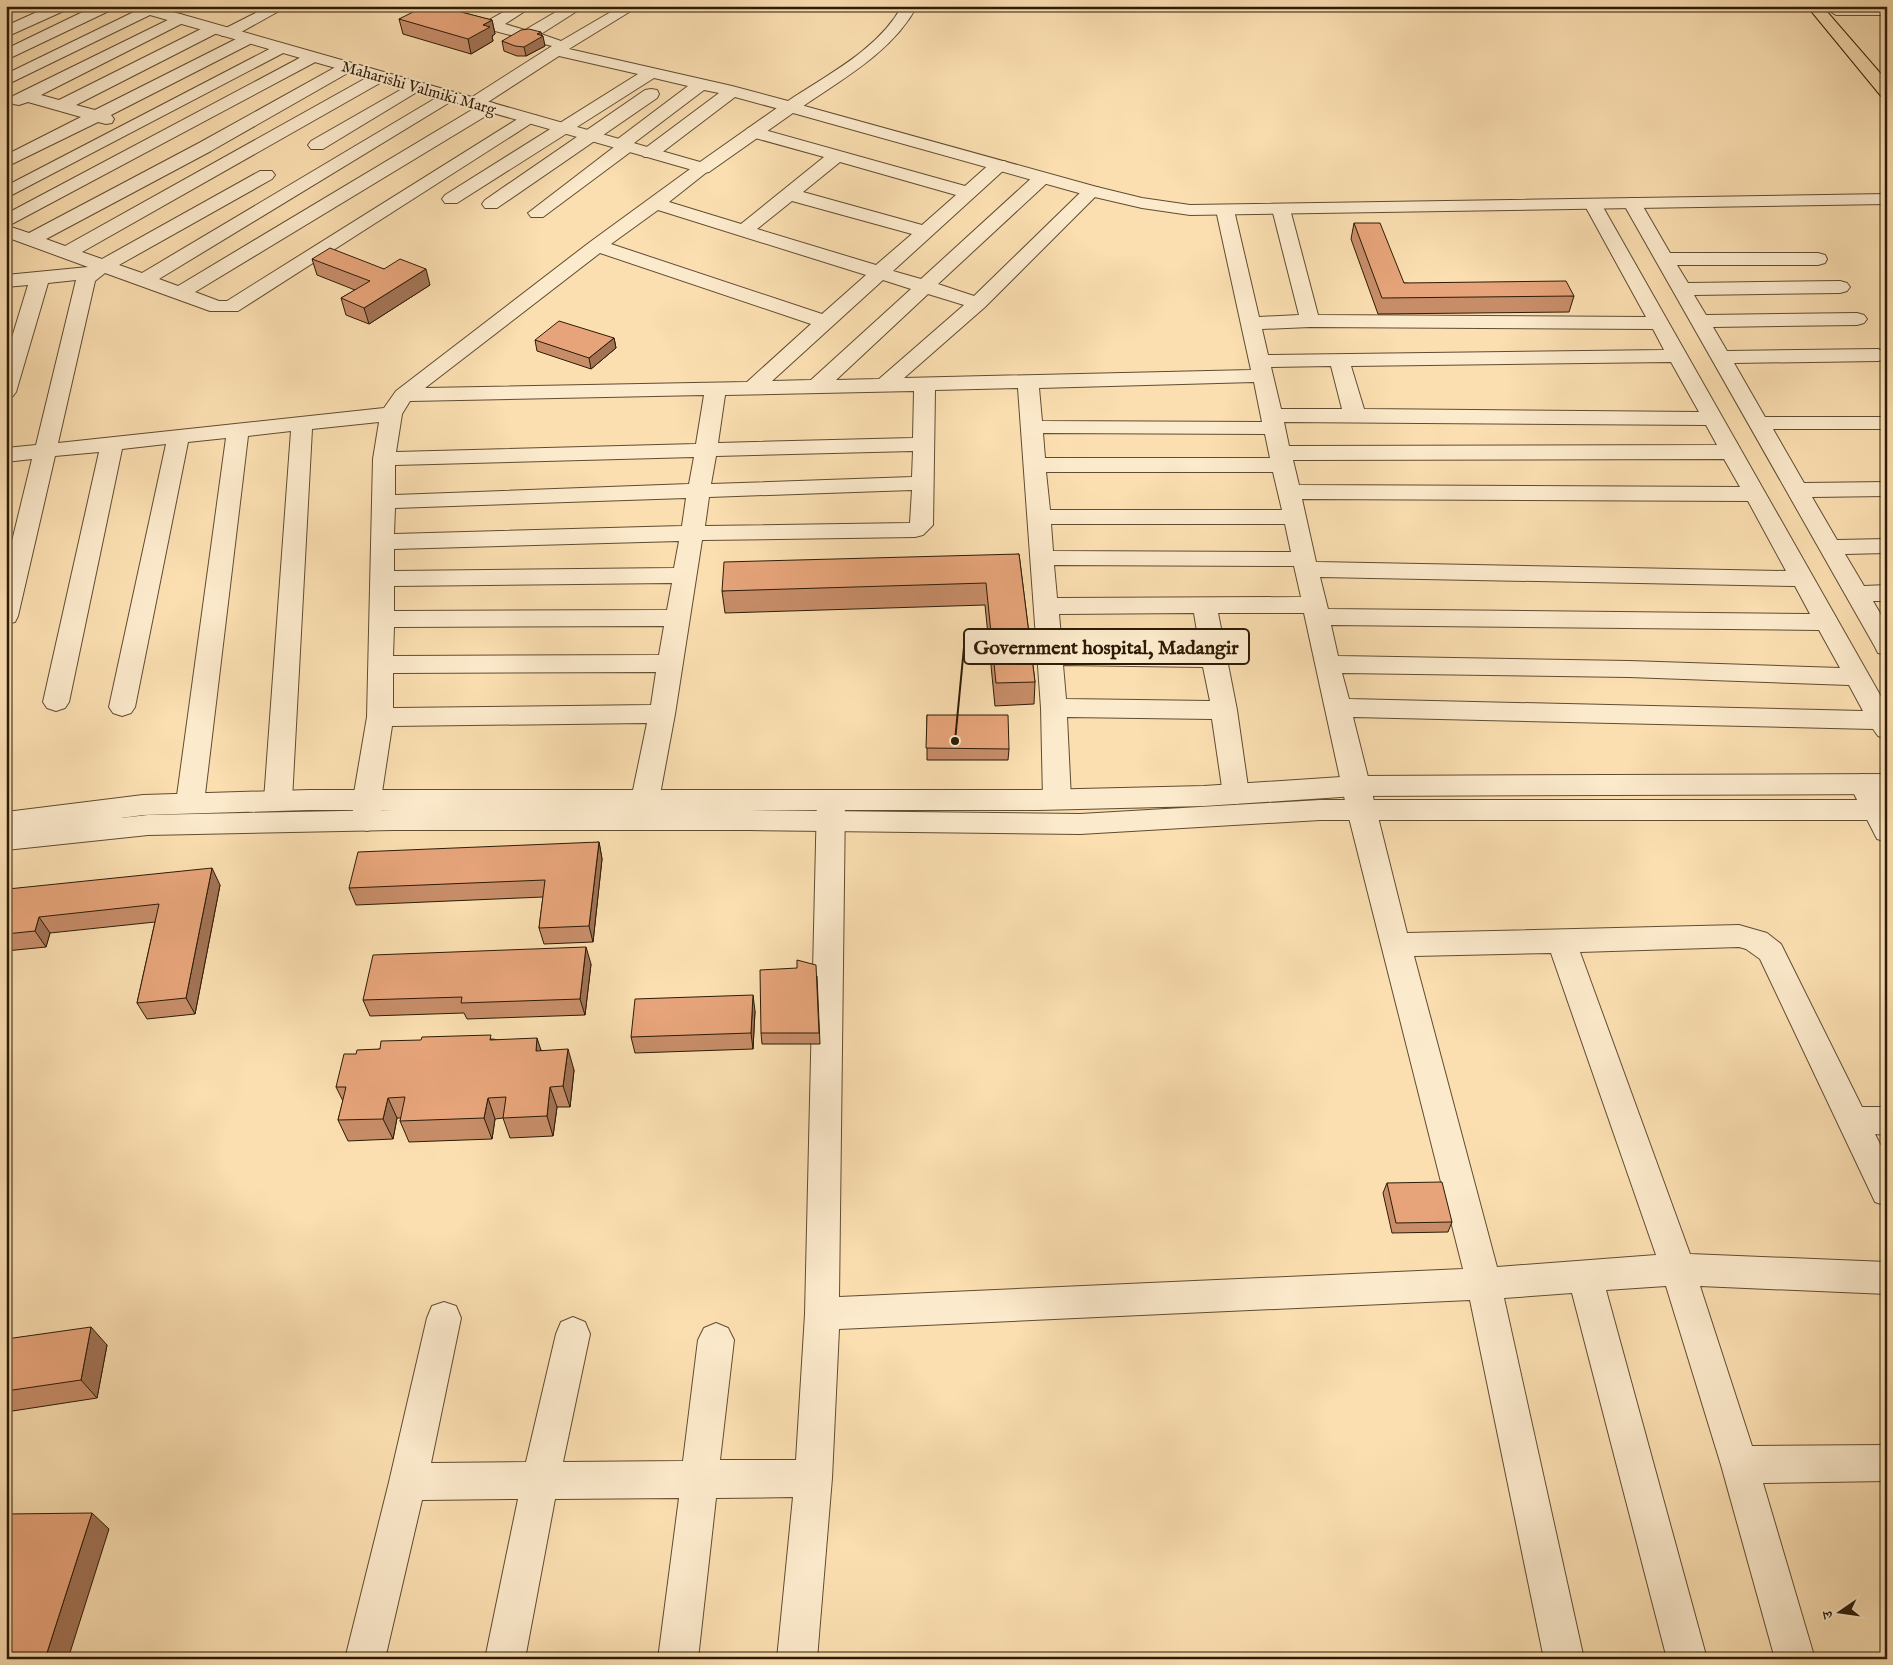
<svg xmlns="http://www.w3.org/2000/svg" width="1893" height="1665" viewBox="0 0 1893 1665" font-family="'IM FELL English','Noto Serif Devanagari',serif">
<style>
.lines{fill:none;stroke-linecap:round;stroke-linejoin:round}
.minor-casing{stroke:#604c31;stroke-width:2}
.tertiary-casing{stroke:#604c31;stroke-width:2}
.primary-casing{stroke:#2d1b06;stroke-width:2}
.minor{fill:#fceacc;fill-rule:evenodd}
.tertiary{fill:#fceacc;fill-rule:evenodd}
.primary{fill:#fbdfb1;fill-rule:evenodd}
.wall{fill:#c78d69;stroke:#2d1b06}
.shaded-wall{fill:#a27355;stroke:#2d1b06}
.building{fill:#e7a47a;stroke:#2d1b06}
.labels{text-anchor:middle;stroke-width:4;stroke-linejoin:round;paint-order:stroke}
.far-street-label{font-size:16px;fill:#2d1b06;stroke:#fceacc}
.leader{fill:none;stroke:#2d1b06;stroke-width:2}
.callout-dot{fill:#2d1b06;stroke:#fceacc;stroke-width:2}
.callout{fill:#fceacc;stroke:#2d1b06;stroke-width:2}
.callout-label{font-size:20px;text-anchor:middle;font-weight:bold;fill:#2d1b06}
</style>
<rect width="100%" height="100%" fill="#fbdfb1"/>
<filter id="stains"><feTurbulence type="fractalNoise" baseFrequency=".004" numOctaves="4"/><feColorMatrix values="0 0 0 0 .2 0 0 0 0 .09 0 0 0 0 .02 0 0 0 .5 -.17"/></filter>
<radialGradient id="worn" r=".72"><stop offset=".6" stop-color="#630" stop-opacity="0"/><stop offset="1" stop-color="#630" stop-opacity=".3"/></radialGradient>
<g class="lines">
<defs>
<path id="minor" d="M6,6h13l-13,8z
M50,6h20l-2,3 -62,28v-11z
M95,6h20l-2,3 -107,51v-11z
M269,6h19l-54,30h-12l-2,-3 2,-3z
M410,6h26l53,14 25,-14h19l-28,18 20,6 41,-24h19l-44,28 20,7 60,-35h18l-70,43 163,37 56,15c39,-26 91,-52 114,-95h15c-25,47 -78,75 -121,105l-6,1 -55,-15 -79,60h-12l-3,-4 3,-4 75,-56 -15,-3 -70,53 2,3 -3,4 -90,67h-12l-3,-4 86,-66 -2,-2 3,-4 73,-55 -34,-8 -197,125h-12l-3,-4 3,-4 193,-121 -79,-18 -71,46 6,1 2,4 -2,4 -299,181 24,9h8l297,-186h12l2,4 -300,192h-28l-105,-38 -10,8 -37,162 326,-35 12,-17 194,-149 107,-78h12l3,4 -43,34 72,22 83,-67 -76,-21 -3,-4 3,-4 6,-1 211,59 28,-25h12l3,4 -3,4 -112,102 28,8 115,-105h12l3,4 -3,4 -110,102 36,12 112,-109h12l3,4 -116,116 -81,71 347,-8 -35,-160 3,-4h12l3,4 25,107 40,-2 -27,-106 3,-4h12l3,4 28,106 328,2 -62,-113 3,-4h12l288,507v32l-9,-3 -5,-7 -520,-12 54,216 332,-8 28,8 14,11 81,163h25v28l-12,-1 12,24v48l-12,-4 -115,-243 -14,-10 -7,-2 -159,5 110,302 197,8v32l-187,-8 52,160 135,-1v36l-124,2 52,176h-40l-54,-194 -55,-179 -60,4 101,369h-40l-95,-366 -68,5 80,361h-40l-74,-359 -631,29 -7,149 -15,181h-40l16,-162 -77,1 -18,161h-40l21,-161 -124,1 -30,160h-40l33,-160 -96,1 -37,159h-40l44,-177 38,-164 5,-12 12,-4 12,4 5,12 -30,145 95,-1 30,-128 5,-12 12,-5 12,5 5,12 -27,128 120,-1 15,-121 6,-12 12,-5 12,5 6,12 -14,120h76l9,-146 12,-514 4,-7 10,-3 10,3 4,7 -6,497 624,-28 -116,-459 -43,-197h-86l19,97 12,84 -3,7 -10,3 -10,-3 -3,-7 -11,-75 -145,-2 4,82 -4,7 -10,3 -10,-3 -4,-7 -2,-91 -23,-320 -83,2 -2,135 -10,10 -8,2 -213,3 -27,174 -16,86 -4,7 -10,3 -10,-3 -4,-7 16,-77 -255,3 -11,73v22l-4,7 -10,3 -10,-3 -4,-7v-22l14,-82 6,-258 6,-37 -67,7 -20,371 -4,7 -10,3 -10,-3 -4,-7 27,-369 -43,5 -44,367 -4,7 -10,3 -10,-3 -4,-7 50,-365 -38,4 -53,265 -4,6 -9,3 -9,-3 -4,-6 57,-263 -44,5 -53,253 -4,6 -9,3 -9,-3 -4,-6 56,-250 -44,4 -37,160 -3,6 -9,2v-58l26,-107 -26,3v-14l30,-3 40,-165 -28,3 -32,109 -3,4 -7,2v-41l22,-72 -22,2v-12l82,-8 -82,-30v-23l301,-160 6,-2 8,5 -2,3 -311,166 21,7 170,-90 142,-79h12l2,3 -2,3 -142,81 -165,88 19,7 310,-173h12l2,3 -2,3 -305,173 20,7 158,-88h12l3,4 -3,4 -153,86 23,8 304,-181h12l2,4 -301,183 19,7 297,-178 -8,-5 2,-4 83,-53 -140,-37zM840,162l116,33 -34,30 -119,-33zM792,201l120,33 -36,31 -119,-36zM658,210l208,65 -44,39 -211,-70zM600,253l211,71 -64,58 -322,6zM883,280l28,9 -100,91 -39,1zM928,294l36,11 -85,74 -43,1zM1310,327l343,2 11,21 -396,5 -6,-26zM1671,362l28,50 -335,-3 -13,-43zM1331,366l11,43h-61l-10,-42zM1254,382l8,40 -220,-1 -3,-33zM914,391l-1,47 -195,5 7,-48zM704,395l-8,49 -300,8 6,-38 8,-13zM1284,422l422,3 11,20 -428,1zM1043,433l222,1 5,24h-225zM913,451l-1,26 -201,7 5,-28zM694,457l-5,27 -294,11v-30zM1724,459l16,28 -441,-2 -6,-25zM1046,472h227l9,38h-232zM912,490l-2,33 -205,3 4,-29zM686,498l-4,28 -288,8 1,-26zM1302,499l446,2 38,70 -470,-9zM1051,524h234l6,28 -238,-1zM679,541l-5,27 -280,3v-22zM1054,565l240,1 7,31 -244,1zM1320,577l475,9 15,28 -482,-5zM672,583l-5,27 -273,1v-25zM1194,613l6,37 -138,-2 -3,-34zM1331,625l488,5 21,38 -211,-7 -291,-5zM664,626l-5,29 -266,1 1,-29zM1063,665l140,2 7,34 -144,-2zM656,672l-5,33 -258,3v-35zM1342,673l287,4 220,8 14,26 -514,-12zM1551,953l105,302 -159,12 -83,-311z
M144,7l8,-1 5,4 -3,3 -148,72v-11z
M180,14l5,2 3,3 -3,3 -144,73 18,5 148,-74 6,-2 8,5 -2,3 -143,73 19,5 147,-74 6,-2 8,5 -2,3 -143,73 3,4 -2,4 -6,1 -8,-2 -92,45v-12l75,-38 -53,-15 -9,3 -6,-1 -2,-4 2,-4z
M281,43l8,5 -2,3 -281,147v-12z
M416,81l6,2 2,3 -2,3 -99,60h-12l-3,-4 3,-4z
M651,89l6,1 2,4 -2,4 -160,110h-12l-3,-4 3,-4 160,-110z
M1632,198l6,1 3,4 29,50h148l7,2 2,4 -2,4 -7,2h-141l11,18 152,-2 7,2 3,4 -3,4 -7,2 -146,2 12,20 151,-2 7,2 3,4 -3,4 -7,2 -144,2 14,24 151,-2 9,4 -2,6 -7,2 -144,2 31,54h122v12h-114l31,54 83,-1v14l-75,1 25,43 50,-1v14l-42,1 19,32 23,-1v16h-14l14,24v30l-9,-2 -3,-6 -252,-444 3,-4z
M1862,774l9,3 16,29v36l-10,-3 -28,-55 4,-7z"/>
<path id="tertiary" d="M127,6h25l548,156 84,-59 6,-1 307,85 45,11 48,7 697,-11v10l-697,11 -48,-7 -56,-13 -293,-82 -84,59 -6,1 -574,-164z
M1833,6h54v9h-51l-8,-5z
M1887,774v20l-531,2 -152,10 -166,4h-729l-166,5 -22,3 27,-3 245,-5h356l331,4 240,-14h567v20h-567l-240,14 -331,-4h-356l-245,5 -142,15v-38l137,-17 166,-5h729l166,-4 152,-10z"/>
<path id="primary" d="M1807,6h15l65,75v16l-6,-1z"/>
</defs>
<use href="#minor" class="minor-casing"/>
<use href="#tertiary" class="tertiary-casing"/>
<use href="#primary" class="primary-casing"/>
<use href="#minor" class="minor"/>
<use href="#tertiary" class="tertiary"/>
<use href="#primary" class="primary"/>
</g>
<path class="wall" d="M427,10l65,10 3,14 -3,2 1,5 -22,13 -68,-20 -4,-15z
M542,36l3,10 -19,10h-9l-13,-5 -2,-10z
M1354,223l50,60 170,13 -5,16 -191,2 -27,-75z
M312,259l72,10 46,16 -61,39 -23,-9 -5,-17 14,-8 -38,-15z
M614,338l2,10 -25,21 -54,-18 -2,-11z
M1019,554l16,128 -1,22 -39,2 -10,-101 -260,8 -3,-22z
M927,715l82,34 -1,11h-81z
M599,842l3,17 -9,83 -49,2 -5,-16 4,-31 -187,8 -7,-17z
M220,885l-25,129 -48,5 -10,-16 18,-81 -105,11 -4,14 -40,4v-56z
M591,964l-6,51 -118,4 -3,-6 -94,3 -7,-16z
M817,976l3,68h-58l-1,-11z
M755,1011l-2,38 -118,4 -4,-16z
M493,1039l48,11 33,20 -4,37h-13l-4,29 -43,2 -7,-20 -8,1 -3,20 -83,3 -9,-21 1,-3h-4l-4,21 -45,2 -10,-21 5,-19 -7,-14 20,-33 24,-5z
M1387,1183l65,39 -4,10 -56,1 -9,-40z
M6,1339l101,6 -10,53 -91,14z"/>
<path class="shaded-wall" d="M492,20l3,14 -3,2 1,5 -22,13 -3,-15 15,-14z
M541,32l1,4h1l2,10 -19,10 -2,-9 13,-13z
M426,269l4,16 -61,39 -5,-16z
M614,338l2,10 -25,21 -2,-11z
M599,842l3,17 -9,83 -4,-16z
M212,868l8,17 -25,129 -9,-16z
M39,917l11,16 -4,14 -11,-16z
M586,947l5,17 -6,51 -5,-16z
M753,995l2,16 -2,38 -2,-16z
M537,1038l7,21 -8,-8z
M568,1049l6,21 -4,37 -7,-21z
M550,1087l7,20 -4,29 -6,-20z
M388,1098l9,20 -4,21 -10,-20z
M488,1098l7,21 -3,20 -8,-21z
M91,1327l16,18 -10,53 -16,-18z
M92,1513l17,16 -41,130h-23z"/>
<path class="building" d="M434,6h4l54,14 -9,5 7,2 -22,12 -69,-20 22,-11 6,2z
M529,29l12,3 -4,2 6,2 -19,11 -9,-1 -13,-5 19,-11z
M1354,223h26l24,60 162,-2 8,15 -192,2z
M330,248l54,21 16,-10 26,10 -62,39 -23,-10 29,-17 -58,-22z
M559,321l55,17 -25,20 -54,-18z
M1019,554l16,128 -39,1 -10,-100 -264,8 2,-29z
M927,715h81l1,34 -83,-1z
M599,842l-10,84 -50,2 6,-48 -196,8 9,-36z
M212,868l-26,130 -49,5 22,-99 -120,13 -4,14 -29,3v-39l2,-6z
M586,947l-6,52 -119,4 1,-6 -99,3 10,-45z
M797,960l19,5 3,68h-58l-1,-63 37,-2z
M753,995l-2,38 -120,4 4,-38z
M491,1035l-1,5 47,-2 -1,13 32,-2 -5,37 -13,1 -3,29 -44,2 3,-21 -18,1 -4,20 -84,3 5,-24 -17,1 -5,21 -45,1 8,-33h-10l8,-33h12l1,-4 23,-1 1,-8 40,-1 1,-3z
M1442,1182l10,40 -56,1 -9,-40z
M91,1327l-10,53 -75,11v-52z
M92,1513l-47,146h-39v-145z"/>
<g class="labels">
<g class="far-street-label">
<text transform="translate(419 87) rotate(16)" y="6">Maharishi Valmiki Marg</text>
</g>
</g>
<path class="leader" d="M955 741L964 647"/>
<circle class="callout-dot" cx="955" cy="741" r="5"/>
<rect class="callout" x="964" y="629" width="285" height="35" rx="5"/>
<g class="callout-label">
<text x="1106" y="654">Government hospital, Madangir</text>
</g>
<rect width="1893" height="1665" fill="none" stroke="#fbdfb1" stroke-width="25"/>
<rect x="8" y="8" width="1878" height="1650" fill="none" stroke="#2d1b06" stroke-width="2.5"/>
<rect x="12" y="12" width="1868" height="1640" fill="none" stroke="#2d1b06"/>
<g transform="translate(1840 1612) rotate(257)" stroke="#fceacc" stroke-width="4" paint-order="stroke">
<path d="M0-4L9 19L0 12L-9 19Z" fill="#2d1b06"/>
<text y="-8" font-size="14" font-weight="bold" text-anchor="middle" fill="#2d1b06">उ</text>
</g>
<rect width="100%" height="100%" filter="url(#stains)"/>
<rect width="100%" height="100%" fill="url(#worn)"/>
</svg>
